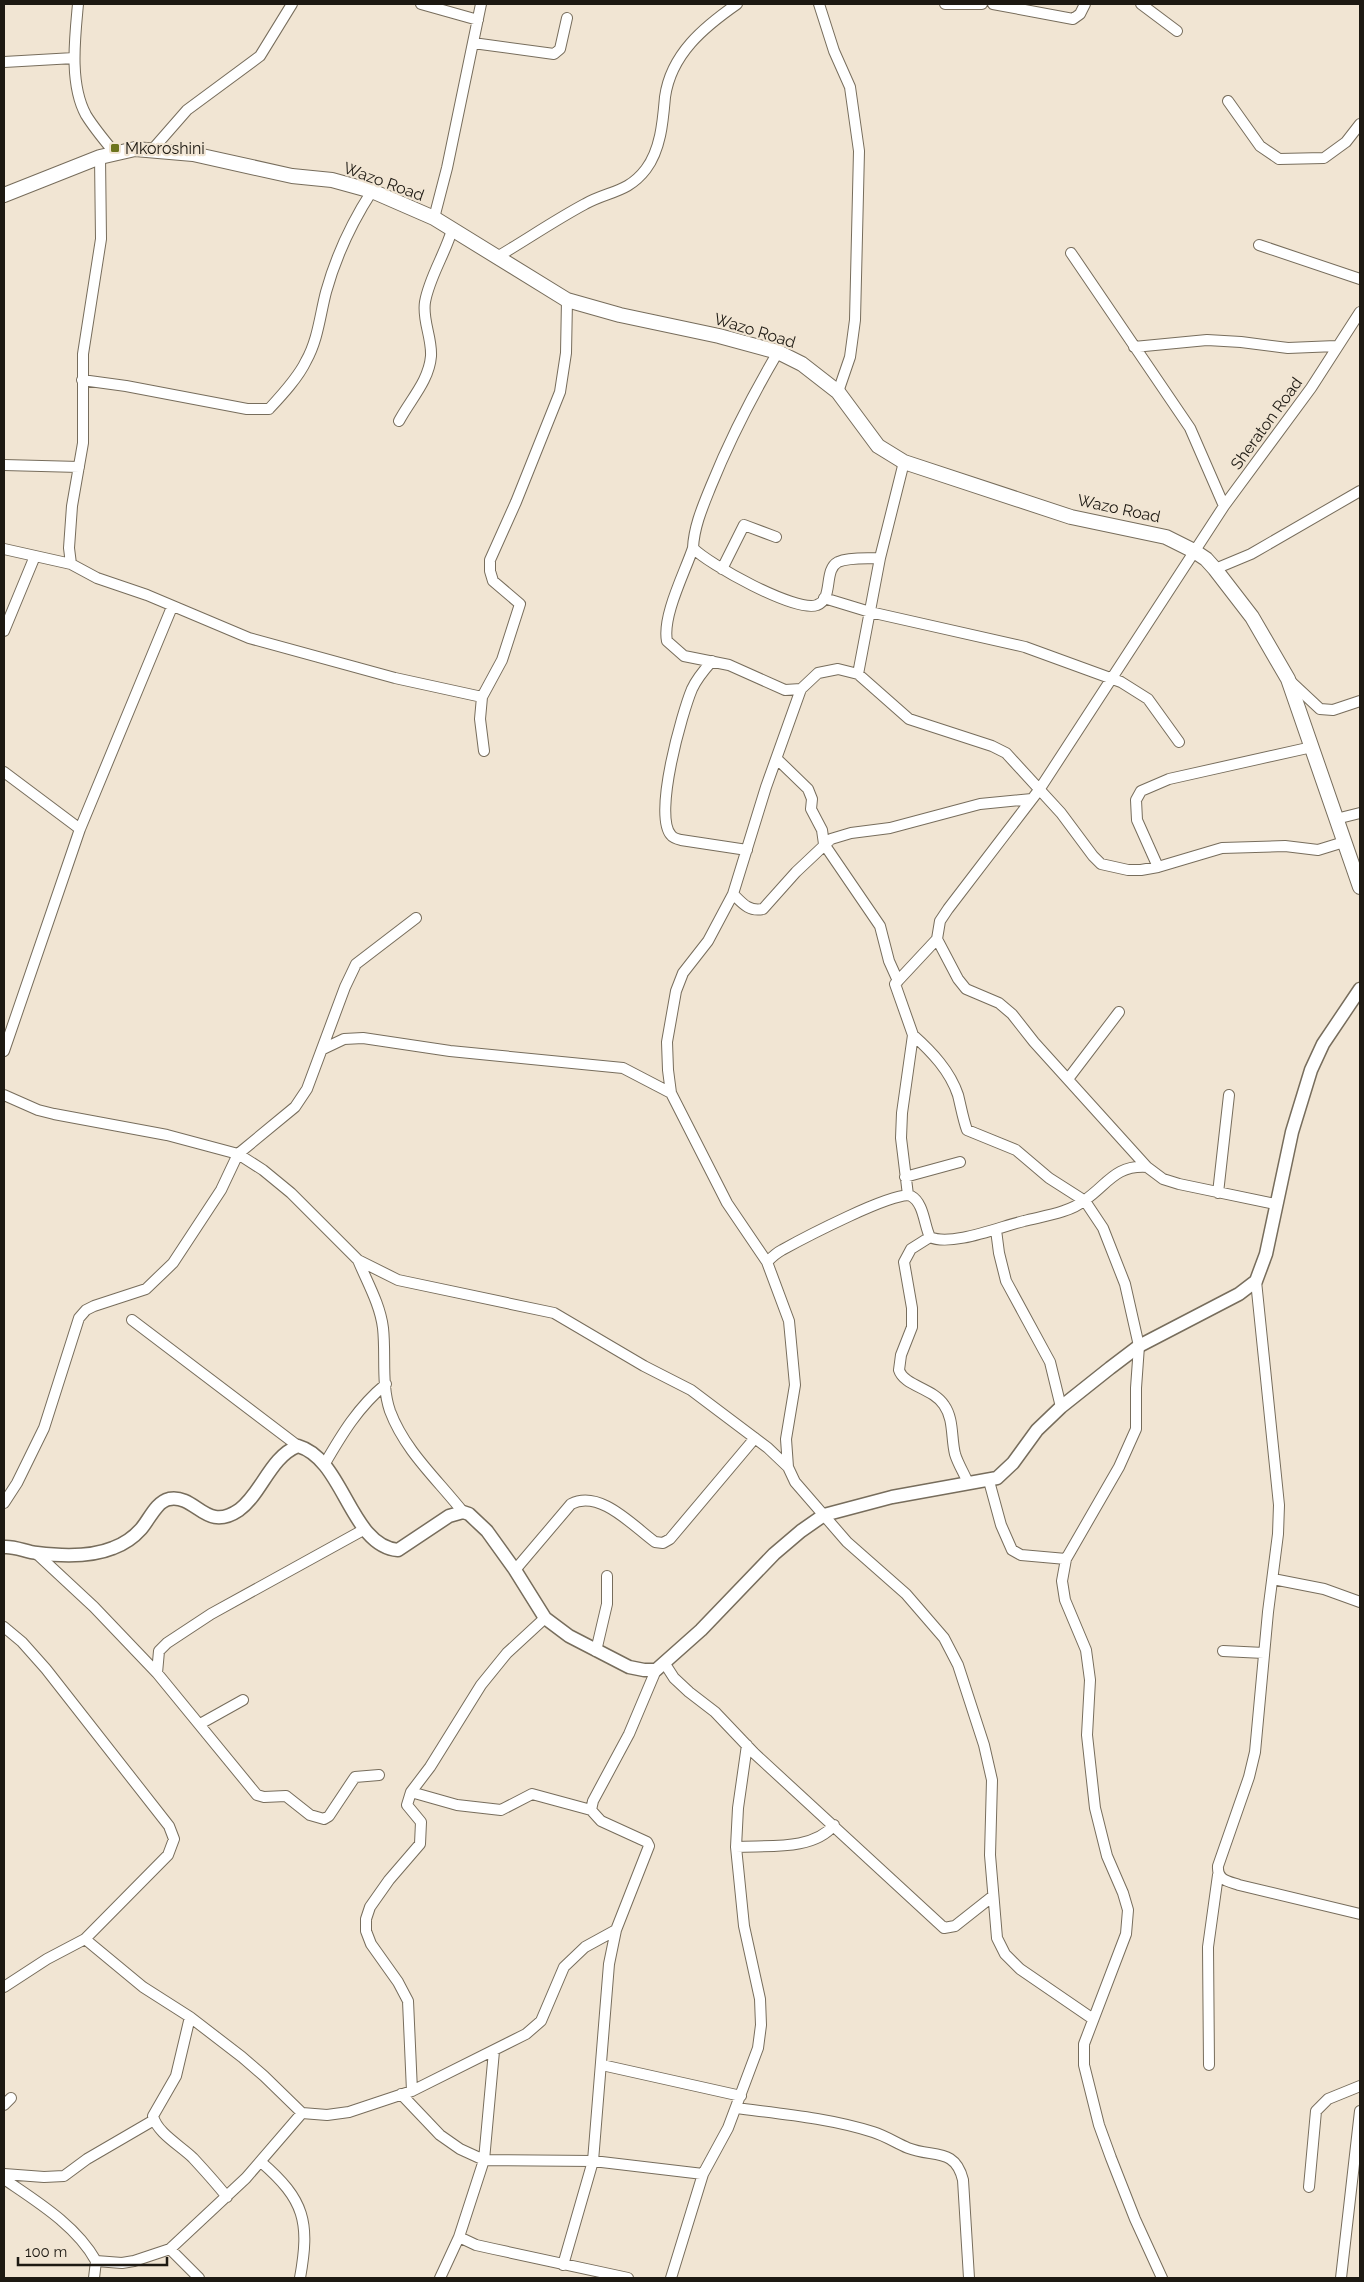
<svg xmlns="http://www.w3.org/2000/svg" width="1364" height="2282" viewBox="0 0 1364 2282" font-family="Raleway,sans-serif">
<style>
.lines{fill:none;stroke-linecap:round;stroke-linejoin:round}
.minor-casing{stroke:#776d5c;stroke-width:12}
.tertiary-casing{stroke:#776d5c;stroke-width:15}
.secondary-casing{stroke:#776d5c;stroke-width:16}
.minor{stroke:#fff;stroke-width:10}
.tertiary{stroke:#fff;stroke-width:12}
.secondary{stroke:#fff;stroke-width:14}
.poi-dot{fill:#6c741e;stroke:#f1e5d3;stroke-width:2}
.labels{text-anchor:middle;stroke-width:4.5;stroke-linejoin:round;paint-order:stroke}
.poi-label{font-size:16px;fill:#1d1912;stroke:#f1e5d3;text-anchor:start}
.street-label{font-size:16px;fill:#1d1912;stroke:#f1e5d3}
</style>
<rect width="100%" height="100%" fill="#f1e5d3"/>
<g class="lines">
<defs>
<path id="minor" d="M78,4c-3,33 -9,80 8,111 8,13 18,25 28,37
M421,4l57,16
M819,4l15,47 16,36 9,64 -4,169 -5,37 -12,35
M945,4h37
M993,4l80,15 7,-5 5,-10
M1141,4l36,27
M473,43l81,11 6,-5 7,-31
M4,62l70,-4
M1228,101l32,45 19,13 45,-1 22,-16 14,-18
M152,150l35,-40 73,-54 32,-52
M100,157l1,82 -18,115v89l-11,63 -3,42 2,16 26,14 50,17 102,43 146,40 87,19
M434,218l13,-50 34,-164
M1259,245l101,34
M1071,253l119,175 34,78
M497,257c29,-17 58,-37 88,-53 23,-13 43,-11 61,-35 15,-20 17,-49 19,-72 6,-43 39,-70 72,-93
M1134,347l73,-7 34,2 47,6 48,-2
M778,352c-26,44 -48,87 -67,134 -8,20 -17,40 -18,62 15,16 103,65 124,57 17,-6 6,-35 21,-43 12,-5 30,-3 42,-4
M82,380l44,6 121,23h22c12,-13 29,-31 37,-48 12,-21 14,-46 20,-69 10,-36 26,-70 46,-101
M399,421c11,-21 30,-40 32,-65 1,-19 -9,-36 -6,-54 4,-24 20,-48 27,-72
M4,465l75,2
M693,548c-8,24 -31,68 -26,93l17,15 45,9 56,25 16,-1
M4,549l67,15
M722,569l22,-44 32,12
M1215,569l36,-15 109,-63
M824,598l46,14 155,35 96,35 27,17 31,43
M4,631l31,-75
M712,661c-8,9 -15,17 -20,28 -10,24 -39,126 -21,146 2,3 6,4 10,5l66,10
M858,674l22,-116 24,-96
M1289,680l31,29 13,1 27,-9
M484,751l-4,-32 2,-22 20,-37 18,-56 -27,-23 -3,-10v-11l26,-58 44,-110 6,-39 1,-53
M777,759l31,30 4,10 -1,10 11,21 2,14 56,82 9,35 9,20
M4,772l76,57
M1336,819l24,-6
M1158,867l-21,-47 -1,-20 5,-9 28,-12 143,-32
M733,894c9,9 16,18 30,15l33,-37 35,-33 20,-6 39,-5 90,-24 52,-5
M913,1035c19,17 37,36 45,60 3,12 5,24 9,35l49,20 33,28 36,23 18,27 22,56 14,62 -3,42v41l-17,38 -53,92 -4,22 3,19 21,50 4,30 -3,55 8,73 12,48 16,37 5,17 -2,24 -42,110v21l15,60 12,33 24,61 27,59
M323,1049l21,-10 19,-1 87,13 173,17 48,25
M4,1051l76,-222 92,-222
M1068,1079l51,-67
M4,1095l34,15 16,4 113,21 71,19 25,16 28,23 67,67 40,20 156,33 90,53 47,24 77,58 20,19
M905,1177l55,-15
M1218,1193l11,-98
M908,1195l-7,-57 1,-25 11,-78 -18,-51 42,-45
M1275,1204l-96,-20 -16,-5 -16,-12 -113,-125 -22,-28 -13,-11 -33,-14 -8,-10 -21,-40 3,-18 8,-12 91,-119 185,-284 87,-118 49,-76
M996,1230l3,23 7,28 44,81 11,45
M930,1237l-19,12 -7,13 8,46v19l-11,28 -2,15c5,16 34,18 45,35 10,14 7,33 11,49 3,10 9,19 13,29
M358,1260c9,22 22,44 25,68 3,27 -2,57 7,83 15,40 47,68 73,101
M767,1262c4,-4 9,-9 15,-12 18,-10 115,-61 129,-54 13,7 13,29 19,41 21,10 72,-11 94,-16 19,-5 45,-8 61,-21 23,-16 30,-35 62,-33
M1256,1281l23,224 -1,29 -10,78 -13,140 -6,25 -31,89c-1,14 9,15 21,19l121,29
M132,1320l166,126
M324,1465c18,-31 34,-58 62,-81
M989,1481l12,44 11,25 9,5 45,4
M4,1503l13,-20 27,-55 35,-110 7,-8 8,-4 52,-17 27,-26 48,-73 17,-36 57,-47 12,-18 38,-102 11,-23 60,-46
M36,1553l58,54 63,66 100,122 7,2 22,-1 24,19 14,4 5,-3 26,-39 24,-2
M515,1570l56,-66c29,-15 62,22 84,38l8,1 7,-4 85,-101
M1273,1579l51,10 36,13
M4,1627l18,15 24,27 123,157 5,13 -6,16 -83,84 -38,20 -43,28
M596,1651l11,-47v-28
M1223,1651l41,2
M665,1664l9,14 15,14 26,20 39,41 190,175 11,-2 38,-30
M157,1673l2,-22 8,-8 44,-29 154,-85
M200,1724l43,-24
M411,1792l46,13 44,5 31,-16 59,16
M736,1847c31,-2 77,4 98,-22
M85,1939l58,48 47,30 52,40 22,19 38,37 25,2 22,-3 63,-21 114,-57 15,-13 23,-54 21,-20 31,-17
M190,2017l-14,59 -23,40c4,17 28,30 40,42 12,13 23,25 34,39
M1093,2019l-73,-50 -15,-15 -8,-16 -7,-83 2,-75 -8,-35 -26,-80 -14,-27 -38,-44 -59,-52 -52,-60 -7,-15 -2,-28 9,-54 -6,-64 -22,-59 -40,-59 -56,-110 -3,-23 -1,-28 9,-51 7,-18 25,-32 25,-47 33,-107 35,-98 17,-16 20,-4 20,5 51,45 83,27 14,7 55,60 32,43 8,8 27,6h13l17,-3 64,-19 63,-2 33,4 26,-8
M602,2065l139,31
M1209,2065l-1,-118 10,-72
M412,2091l-4,-90 -10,-19 -27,-38 -5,-13v-12l4,-12 19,-27 31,-36 1,-22 -14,-17 4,-13 19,-25 51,-82 26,-32 38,-35
M401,2094l39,41 20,14 24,11 109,1 110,13
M4,2105l7,-7
M736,2108c46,6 93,10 137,24 13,4 23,11 35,16 25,10 47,-1 55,32l6,98
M261,2162c44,38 49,60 39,116
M4,2174l40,3 20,-1 23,-17 67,-39
M4,2179c32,22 72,46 92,82l-2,17
M1309,2187l7,-76 12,-12 32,-13
M459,2237l17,8 18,4 134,29
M170,2249l29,29
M96,2261l26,2 12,-2 36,-12 76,-71 56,-65
M563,2265l30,-104 16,-197 7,-34 33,-84 -2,-4 -46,-21 -10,-11 2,-9 36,-67 27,-64
M440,2278l19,-41 25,-77 10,-109
M671,2278l32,-104 25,-46 30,-80 3,-23 -1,-26 -16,-73 -8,-79 2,-39 9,-63
M1341,2278l19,-167"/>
<path id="tertiary" d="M4,1547c11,-1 22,5 33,6 24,3 54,4 76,-5 11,-4 20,-10 28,-19 8,-9 15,-27 28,-30 28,-5 36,34 70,11 23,-17 31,-53 59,-64 46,13 52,100 100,104l51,-34 14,-4 6,2 18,17 28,39 30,48 24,18 60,31 15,3h12l45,-40 73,-76 27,-23 23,-16 68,-18 105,-19 16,-15 24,-33 24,-23 49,-39 29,-22 100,-52 17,-13 10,-27 26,-122 19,-62 12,-26 37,-55"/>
<path id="secondary" d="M4,195l96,-38 35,-8 58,5 99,22 40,4 40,11 62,27 133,82 53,15 99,21 59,16 24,12 36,28 40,54 26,16 167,55 95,20 28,14 12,8 9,10 37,48 36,62 72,208"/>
</defs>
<use href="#minor" class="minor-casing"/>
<use href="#tertiary" class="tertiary-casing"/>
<use href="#secondary" class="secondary-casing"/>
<use href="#minor" class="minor"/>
<use href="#tertiary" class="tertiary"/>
<use href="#secondary" class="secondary"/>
</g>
<rect class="poi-dot" x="110" y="143" width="10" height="10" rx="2.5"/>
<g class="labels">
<g class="poi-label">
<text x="125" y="154">Mkoroshini</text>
</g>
<g class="street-label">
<text transform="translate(384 181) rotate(20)" y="6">Wazo Road</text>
<text transform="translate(755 330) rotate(17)" y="6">Wazo Road</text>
<text transform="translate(1266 423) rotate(-54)" y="6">Sheraton Road</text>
<text transform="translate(1119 508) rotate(12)" y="6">Wazo Road</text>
</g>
</g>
<rect width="1364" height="2282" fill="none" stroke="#1d1912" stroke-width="10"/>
<path d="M18 2257v8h149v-8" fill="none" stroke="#1d1912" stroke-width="2.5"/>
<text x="25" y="2257" font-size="15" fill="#1d1912" stroke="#f1e5d3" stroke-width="4" paint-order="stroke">100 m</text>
</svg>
